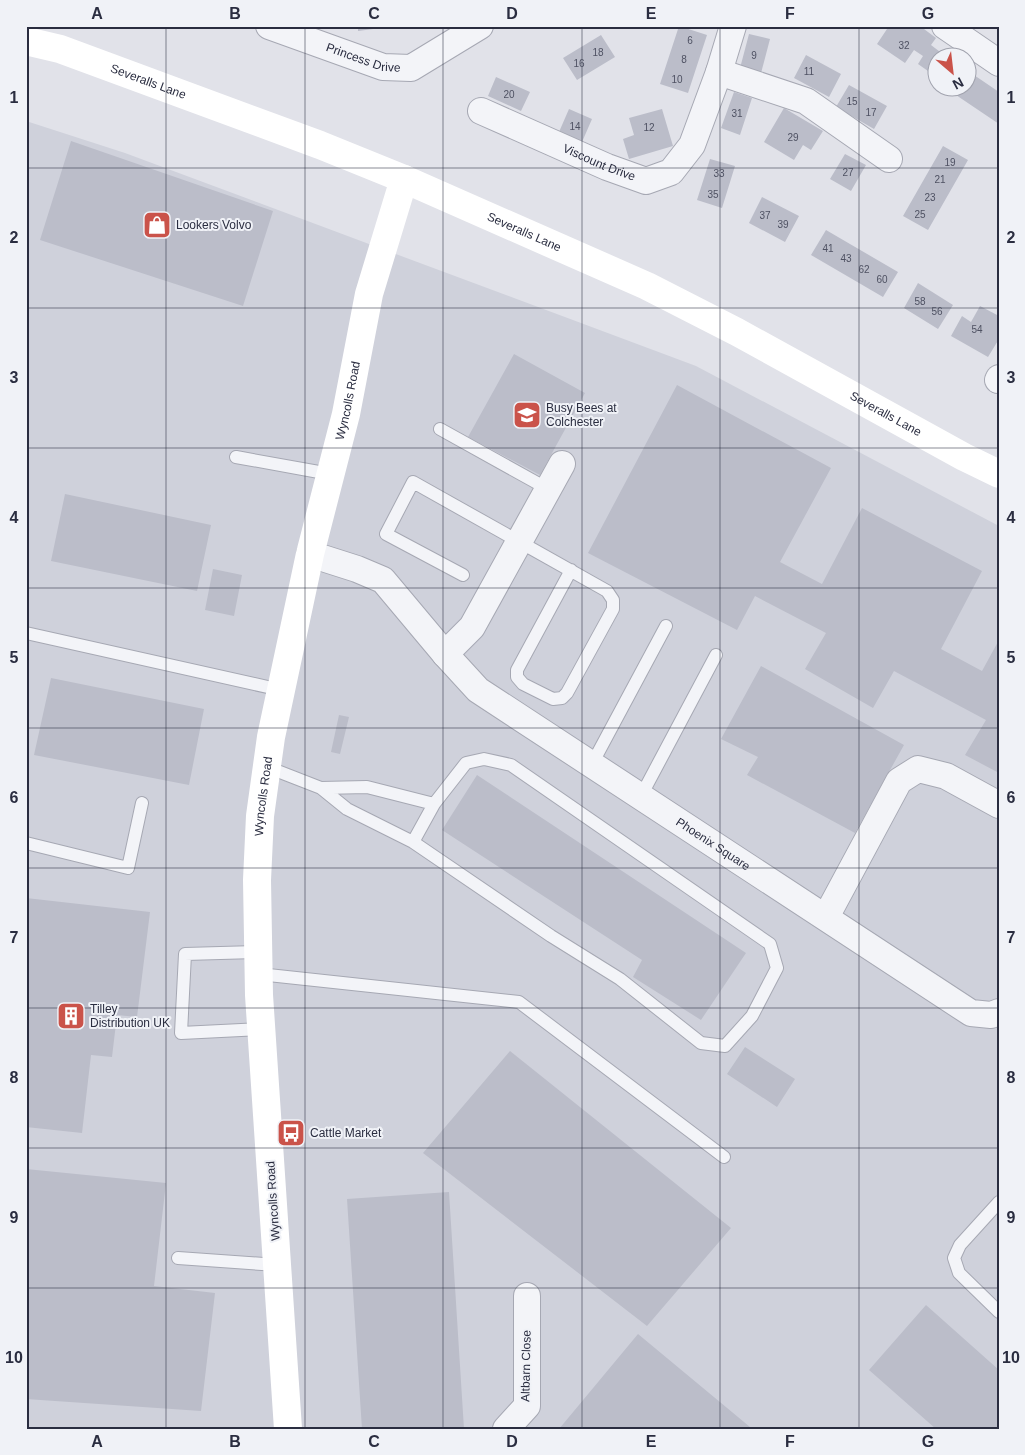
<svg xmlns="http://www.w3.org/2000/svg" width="1025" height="1455" viewBox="0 0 1025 1455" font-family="Helvetica,sans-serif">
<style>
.built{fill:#cfd1db}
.building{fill:#bbbdc9}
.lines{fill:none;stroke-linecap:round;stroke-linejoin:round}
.lane-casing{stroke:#a6a8b3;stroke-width:14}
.street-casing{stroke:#a6a8b3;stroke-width:28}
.lane{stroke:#f3f4f8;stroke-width:12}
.street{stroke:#f3f4f8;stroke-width:26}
.secondary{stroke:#fff;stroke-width:28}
.grid{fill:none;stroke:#2a2d40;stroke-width:1;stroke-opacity:0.55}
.labels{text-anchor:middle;stroke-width:4;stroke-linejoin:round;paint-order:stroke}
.number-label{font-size:10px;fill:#4e5162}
.street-label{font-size:12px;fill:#2a2d40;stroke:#f0f2f7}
.poi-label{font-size:12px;fill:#2a2d40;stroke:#f0f2f7;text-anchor:start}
.neatline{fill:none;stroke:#2a2d40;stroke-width:2}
.grid-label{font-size:16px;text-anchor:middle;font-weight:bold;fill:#2a2d40}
</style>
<rect width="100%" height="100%" fill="#e1e2e9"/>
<path class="built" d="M26,121l99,32 571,213 303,160v903h-973z"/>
<path class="building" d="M358,26h30v1l-30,4z
M679,26l28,9 -19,58 -28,-9z
M889,26h31l16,12 -5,7 17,13h-10v20l-20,-14 5,-8 -9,-6 -9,13 -28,-19z
M749,34l21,5 -10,38 -21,-5z
M601,35l14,22 -38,23 -14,-22z
M806,55l35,19 -12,23 -35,-19z
M971,73l28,19v32l-43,-29 5,-7h7v-9z
M496,77l34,15 -9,19 -33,-15z
M849,85l38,21 -13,23 -38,-22z
M734,92l18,6 -12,37 -19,-7z
M784,108l39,23 -12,19 -8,-5 -9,15 -30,-18z
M569,109l23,10 -10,23 -23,-10z
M662,109l11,37 -44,13 -6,-20 11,-4 -5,-17z
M71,141l202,70 -30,95 -203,-66z
M943,146l25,14 -40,70 -25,-14z
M845,154l21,11 -15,26 -21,-12z
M710,159l25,7 -13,42 -25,-8z
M762,197l37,19 -14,26 -36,-19z
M826,230l72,42 -15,25 -72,-42z
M918,283l35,22 -15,24 -34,-21z
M980,306l19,10v23l-11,18 -37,-21 11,-20 9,6z
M514,354l71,39 -45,82 -72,-38z
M677,385l154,83 -51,94 42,22 40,-76 120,63 -41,78 41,22 17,-31v133l-34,-18 21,-35 -92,-49 -21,37 -68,-39 21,-36 -71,-37 -18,34 -149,-77z
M65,494l146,31 -14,66 -146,-30z
M213,569l29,6 -8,41 -29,-6z
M761,666l143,79 -49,88 -108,-58 11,-18 -37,-18z
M51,678l153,31 -15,76 -155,-30z
M339,715l10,2 -9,37 -9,-2z
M477,775l269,178 -45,67 -68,-43 9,-17 -200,-130z
M26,898l124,14 -13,105 -20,-2 -5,42 -21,-2 -9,78 -56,-6z
M745,1047l50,32 -18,28 -50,-33z
M510,1051l221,177 -84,98 -224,-173z
M26,1169l140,14 -12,103 61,7 -14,118 -175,-12z
M449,1192l15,237h-102l-15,-230z
M926,1305l73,65v59h-63l-67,-59z
M638,1334l112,93 -1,2h-190z"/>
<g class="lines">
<defs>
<path id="lane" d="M440,429l108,60
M236,457l94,17
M463,575l-77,-41 27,-52 194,109 6,9v9l-46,84 -5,5 -9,1 -30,-15 -6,-7v-7l54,-100
M26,633l255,57
M592,764l74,-138
M267,767l54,21 26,21 66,33 138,94 69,43 81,64 24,3 27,-30 25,-48 -7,-24 -259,-179 -27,-6 -18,4 -32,41 -67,-17 -46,1
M641,796l75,-141
M413,842l21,-38
M26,843l102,25 14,-65
M258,952l-73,2 -4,79 80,-4
M259,974l260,28 205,155
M999,1202l-39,43 -6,13 5,15 40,39
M178,1258l99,7"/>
<g id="street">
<path id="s1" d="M269,26l114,41 28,1 69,-42"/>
<path d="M945,26l54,37"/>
<path d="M719,72l87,29 83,58"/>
<path id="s2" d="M481,111l126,56 39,14 25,-9 21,-27 27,-73 14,-46"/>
<path d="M998,380l1,-2"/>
<path id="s3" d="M310,554l47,15 26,11 62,74 33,36 493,323 20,2 8,-3"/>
<path d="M445,654l27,-27 90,-163"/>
<path d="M826,917l73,-136 19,-12 28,7 53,29"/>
<path d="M506,1429l21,-23v-110"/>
</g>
</defs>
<use href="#lane" class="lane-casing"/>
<use href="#street" class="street-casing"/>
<use href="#lane" class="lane"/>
<use href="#street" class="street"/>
<g class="secondary">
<path id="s4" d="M26,41l34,8 260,96 84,34 243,107 90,46 227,125 35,17"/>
<path id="s5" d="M288,1429l-29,-434 -2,-115 3,-64 11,-79 39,-183 36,-140 23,-120 35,-115"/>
</g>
</g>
<path class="grid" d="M166,26v1403M305,26v1403M443,26v1403M582,26v1403M720,26v1403M859,26v1403M26,168h973M26,308h973M26,448h973M26,588h973M26,728h973M26,868h973M26,1008h973M26,1148h973M26,1288h973"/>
<defs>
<symbol id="shop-square" viewBox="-11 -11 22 22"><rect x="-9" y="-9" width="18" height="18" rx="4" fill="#ca534a" stroke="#f0f2f7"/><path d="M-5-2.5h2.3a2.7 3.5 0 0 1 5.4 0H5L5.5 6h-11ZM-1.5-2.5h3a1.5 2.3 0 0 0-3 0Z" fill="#fff"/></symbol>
<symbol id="school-square" viewBox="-11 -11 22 22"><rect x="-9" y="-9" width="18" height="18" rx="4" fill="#ca534a" stroke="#f0f2f7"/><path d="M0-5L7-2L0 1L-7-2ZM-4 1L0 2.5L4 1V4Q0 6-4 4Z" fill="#fff"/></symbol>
<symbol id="building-square" viewBox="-11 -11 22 22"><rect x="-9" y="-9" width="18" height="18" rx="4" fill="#ca534a" stroke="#f0f2f7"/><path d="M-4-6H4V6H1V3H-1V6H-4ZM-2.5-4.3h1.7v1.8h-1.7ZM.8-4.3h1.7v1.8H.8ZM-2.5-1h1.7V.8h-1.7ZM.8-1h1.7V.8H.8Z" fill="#fff"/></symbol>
<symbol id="bus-square" viewBox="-11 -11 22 22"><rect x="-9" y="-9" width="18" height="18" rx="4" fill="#ca534a" stroke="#f0f2f7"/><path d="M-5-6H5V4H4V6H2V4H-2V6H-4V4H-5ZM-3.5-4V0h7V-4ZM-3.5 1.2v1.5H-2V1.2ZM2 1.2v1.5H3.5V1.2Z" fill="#fff"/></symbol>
</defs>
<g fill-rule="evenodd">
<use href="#shop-square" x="141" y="209" width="32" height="32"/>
<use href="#school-square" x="511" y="399" width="32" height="32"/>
<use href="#building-square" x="55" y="1000" width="32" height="32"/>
<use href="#bus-square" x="275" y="1117" width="32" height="32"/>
</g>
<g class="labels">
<g class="number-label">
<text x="690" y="44">6</text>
<text x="904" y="49">32</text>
<text x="598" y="56">18</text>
<text x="754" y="59">9</text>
<text x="684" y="63">8</text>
<text x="579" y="67">16</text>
<text x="809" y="75">11</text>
<text x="677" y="83">10</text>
<text x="509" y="98">20</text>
<text x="852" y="105">15</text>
<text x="871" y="116">17</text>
<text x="737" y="117">31</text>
<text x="575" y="130">14</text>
<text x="649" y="131">12</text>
<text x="793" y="141">29</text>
<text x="950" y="166">19</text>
<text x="848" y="176">27</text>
<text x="719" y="177">33</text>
<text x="940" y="183">21</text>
<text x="713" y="198">35</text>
<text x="930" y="201">23</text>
<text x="920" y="218">25</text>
<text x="765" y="219">37</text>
<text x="783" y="228">39</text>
<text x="828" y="252">41</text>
<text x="846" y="262">43</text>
<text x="864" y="273">62</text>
<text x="882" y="283">60</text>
<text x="920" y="305">58</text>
<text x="937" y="315">56</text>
<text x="977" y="333">54</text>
</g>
<g class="street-label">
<text dy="4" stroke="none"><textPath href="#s1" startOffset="100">Princess Drive</textPath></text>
<text dy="4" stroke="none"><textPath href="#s4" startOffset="129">Severalls Lane</textPath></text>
<text dy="4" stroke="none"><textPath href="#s2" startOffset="129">Viscount Drive</textPath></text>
<text dy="4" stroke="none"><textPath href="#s4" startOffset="534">Severalls Lane</textPath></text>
<text dy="4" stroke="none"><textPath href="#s5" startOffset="1039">Wyncolls Road</textPath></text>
<text dy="4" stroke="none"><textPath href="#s4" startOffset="939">Severalls Lane</textPath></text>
<text dy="4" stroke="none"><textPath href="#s5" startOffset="634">Wyncolls Road</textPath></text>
<text dy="4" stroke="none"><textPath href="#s3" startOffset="504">Phoenix Square</textPath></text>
<text transform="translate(273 1201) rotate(-94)" y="4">Wyncolls Road</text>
<text transform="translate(526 1366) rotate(-89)" y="4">Altbarn Close</text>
</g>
<g class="poi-label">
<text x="176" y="229">Lookers Volvo</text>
<text x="546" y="412">Busy Bees at<tspan x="546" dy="14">Colchester</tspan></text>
<text x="90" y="1013">Tilley<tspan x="90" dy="14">Distribution UK</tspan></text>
<text x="310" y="1137">Cattle Market</text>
</g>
</g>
<rect width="1025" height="1455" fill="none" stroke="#f0f2f7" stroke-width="55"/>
<g transform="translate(952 72) rotate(152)"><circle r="24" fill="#f0f2f7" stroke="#a1a3ae"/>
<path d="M0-4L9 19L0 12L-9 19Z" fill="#ca534a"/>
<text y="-8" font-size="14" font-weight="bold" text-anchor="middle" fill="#2a2d40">N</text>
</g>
<rect x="28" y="28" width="970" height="1400" class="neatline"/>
<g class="grid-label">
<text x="97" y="19">A</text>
<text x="235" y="19">B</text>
<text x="374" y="19">C</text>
<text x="512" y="19">D</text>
<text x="651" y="19">E</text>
<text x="790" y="19">F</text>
<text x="928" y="19">G</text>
<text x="14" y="103">1</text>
<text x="1011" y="103">1</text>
<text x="14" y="243">2</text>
<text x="1011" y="243">2</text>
<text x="14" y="383">3</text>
<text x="1011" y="383">3</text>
<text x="14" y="523">4</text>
<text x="1011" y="523">4</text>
<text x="14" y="663">5</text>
<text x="1011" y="663">5</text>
<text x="14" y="803">6</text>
<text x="1011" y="803">6</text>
<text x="14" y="943">7</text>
<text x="1011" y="943">7</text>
<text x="14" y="1083">8</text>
<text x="1011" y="1083">8</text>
<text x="14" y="1223">9</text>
<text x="1011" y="1223">9</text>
<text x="14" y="1363">10</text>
<text x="1011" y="1363">10</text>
<text x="97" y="1447">A</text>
<text x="235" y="1447">B</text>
<text x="374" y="1447">C</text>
<text x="512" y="1447">D</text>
<text x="651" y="1447">E</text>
<text x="790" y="1447">F</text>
<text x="928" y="1447">G</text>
</g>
</svg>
